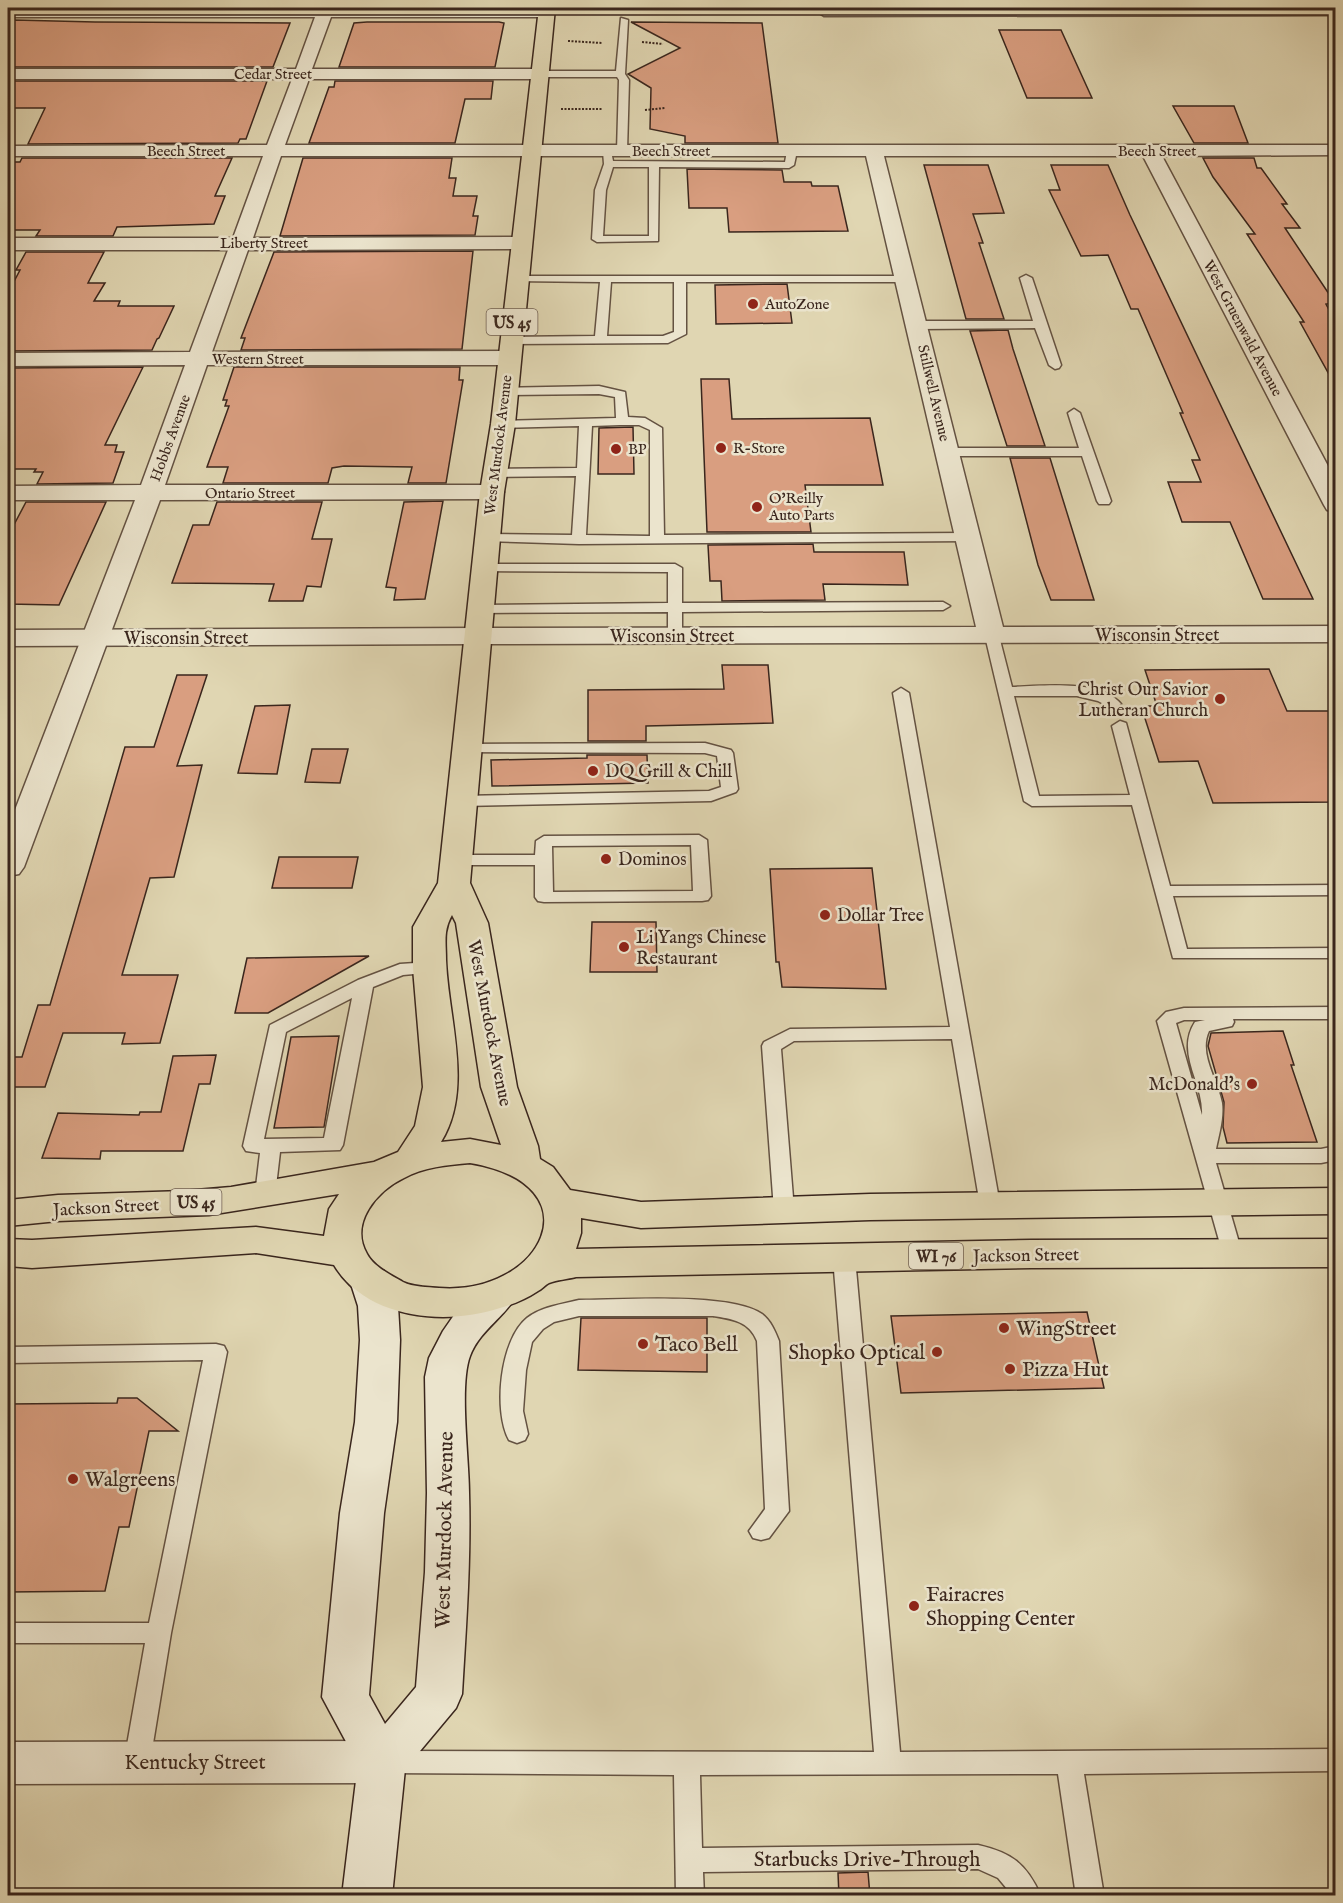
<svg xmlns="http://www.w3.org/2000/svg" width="1343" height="1903" viewBox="0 0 1343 1903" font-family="'IM FELL English',serif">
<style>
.building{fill:#d99e80;stroke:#3a261d;stroke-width:1.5}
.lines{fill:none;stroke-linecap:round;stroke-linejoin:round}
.service-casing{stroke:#645242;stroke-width:3}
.minor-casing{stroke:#645242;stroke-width:3}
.tertiary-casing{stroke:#645242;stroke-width:3}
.secondary-casing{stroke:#3a261d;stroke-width:3}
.primary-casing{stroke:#3a261d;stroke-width:3}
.path{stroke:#3a261d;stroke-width:2;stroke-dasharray:2 1.5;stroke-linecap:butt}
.service{fill:#ebe4cd;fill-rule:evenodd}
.minor{fill:#ebe4cd;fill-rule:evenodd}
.tertiary{fill:#ebe4cd;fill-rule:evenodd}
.secondary{fill:#ebe4cd;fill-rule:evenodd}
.primary{fill:#e0d6b2;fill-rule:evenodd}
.poi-dot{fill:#8f2418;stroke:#ebe4cd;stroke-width:2}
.labels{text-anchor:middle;stroke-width:5;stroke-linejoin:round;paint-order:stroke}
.far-street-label{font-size:15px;fill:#3a261d;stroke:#ebe4cd}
.far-poi-label{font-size:15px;fill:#3a261d;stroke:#ebe4cd;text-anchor:start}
.shield{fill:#ebe4cd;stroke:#6f5f52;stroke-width:1.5}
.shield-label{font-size:16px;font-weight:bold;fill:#3a261d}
.street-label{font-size:18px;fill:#3a261d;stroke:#ebe4cd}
.poi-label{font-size:18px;fill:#3a261d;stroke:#ebe4cd;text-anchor:start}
.near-poi-label{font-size:21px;fill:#3a261d;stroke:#ebe4cd;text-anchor:start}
.near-street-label{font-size:21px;fill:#3a261d;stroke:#ebe4cd}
</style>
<rect width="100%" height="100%" fill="#e0d6b2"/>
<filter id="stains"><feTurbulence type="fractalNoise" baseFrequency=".00333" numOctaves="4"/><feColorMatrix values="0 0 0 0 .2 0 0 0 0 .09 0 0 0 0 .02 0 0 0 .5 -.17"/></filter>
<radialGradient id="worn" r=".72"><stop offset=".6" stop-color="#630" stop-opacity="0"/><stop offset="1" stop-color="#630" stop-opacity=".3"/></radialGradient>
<path class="building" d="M14,20l81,2 195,1 -17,44h-265v-38z
M367,22h132l5,1 -9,44h-156l15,-44z
M631,22l131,1 16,120h-93v-7l-35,-7 1,-41 -23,-14 52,-26z
M999,30h62l31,68h-65z
M8,81h259l-21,58h-6l-2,4 -210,1 17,-36h-37z
M335,81h158l-2,18h-26l-10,44h-146l20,-56h5z
M1173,106h61l14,37h-54z
M22,158h210l-17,38h10l-11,28 -97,3 -4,9h-77l4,-6h-32v-68h12z
M303,158h149l-3,20h7l-3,18h24l-4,20h5l-3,19 -195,1z
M1203,158h51l3,10h4l26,36h-5l18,24h-15l50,75 -9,1 9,17v64l-35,-63h4l-57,-88h8l-42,-57z
M924,165h64l16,48 -31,1 10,29h-4l25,76h-38z
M1051,165h57l22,50 183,384h-50l-33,-77h-48l-14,-40h33l-9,-22h8l-20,-47h3l-45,-104h-7l-23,-54 -27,1 -32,-66h11z
M687,169l95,1 2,12h27l1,4h26l10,45 -119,1 -2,-24h-38z
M473,251l-11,98 -221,1 4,-12h-4l33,-86z
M26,252h78l-16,31h17l-11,18h26l-2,5h56l-15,32 -2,1 -5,11 -144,1v-58l12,-23h-4z
M787,284l5,39 -76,1 -1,-39z
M1008,330l5,19 32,97h-38l-37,-115z
M143,367l-38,78h12l-2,7h9l-11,31 -76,1 6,-12h-9l2,-3h-28v-101z
M234,367h226l-1,13h4l-17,103h-38l4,-16 -68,-1 -12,2 -4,15h-105l5,-16h-21l22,-61h-4l2,-6h-4z
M701,379h28l3,40 138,-1 13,67h-78l6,47h-104z
M633,427l1,47h-36l1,-46z
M1010,458h40l44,142h-43l-13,-35z
M443,501l-18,98 -31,1 2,-12 -10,-1 18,-85z
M26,502h80l-47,103 -51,-1v-68z
M217,502h105l-10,37h20l-11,48 -14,-1 -4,15h-34l5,-17 -102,-1 21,-58h16z
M813,544l1,8h90l4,33 -85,-1 2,16 -103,1 -1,-20h-11l-2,-36z
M722,665h46l5,58 -127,3v15h-58v-51l136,-1z
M1269,669l18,42h48v91l-122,1 -15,-42 -39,1 -18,-56h16l-12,-36z
M177,675h30l-30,91 25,-1 -28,112 -24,1 -28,97h56l-18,68 -38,1 3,-11h-62l-18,54h-37v-30h14l16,-52h12l75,-258h29z
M290,705l-13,69 -39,-1 17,-67z
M312,749h36l-8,34 -35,-1z
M587,755h60l1,28 -156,3 -1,-26 96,-2z
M279,857h79l-6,31h-80z
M872,868l14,121 -104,-2 -3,-25h-3l-6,-93z
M592,922h64l1,50h-67z
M369,956l-101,57h-33l12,-55z
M1283,1031l11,34h-3l26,77 -90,1 -4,-16 1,-25 -16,-56 3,-13z
M339,1036l-15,91 -50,1 17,-91z
M216,1055l-6,29h-11l-16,67h-82l-1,8 -58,-1 16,-45 81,2 1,-3h21l12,-56z
M1087,1312l17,76 -203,5 -10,-77z
M581,1318h126v54l-129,-2z
M118,1398h19l41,33h-29l-20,96h-10l-14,64 -97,1v-188l109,-1z
M868,1872l2,24h-31l-1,-23z"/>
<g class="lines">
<defs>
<path id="service" d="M621,18l7,2 -3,54 4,6 -2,71 -5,3 -5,-3 2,-71 -2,-3h-78l-5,-3 5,-3h77z
M792,148l5,3 -3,14 -5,3 -130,-1 -1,74 -61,1 -5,-3 3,-49 9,-26 -1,-13h8l2,10 172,1 2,-11zM613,167h36v69h-46l3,-46z
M1026,275l6,3 29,87 -2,3 -4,1 -6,-4 -14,-37 -117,1 -6,-4 6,-4h115l-13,-43z
M517,276h390l6,3 -6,3h-221v52l-18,9 -158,1 -6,-4 2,-3 89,-1 5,-54 -87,-1 -2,-2zM611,282h63v50l-11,4h-56z
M599,386l26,6 3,25 17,1 17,10 2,107 304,-2 7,4 -7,4 -389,3 -96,-3 -2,-3 7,-4 84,1 4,-59 -82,1 -7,-4 7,-4 83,-1 2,-42 -76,2 -6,-4 2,-3 117,-3 -1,-21 -16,-3 -94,1 -4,-1 -2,-3 2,-3zM620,425h19l11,5v106l-64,-1 6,-109z
M1074,409l6,4 31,88 -2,3h-10l-2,-3 -15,-45h-134l-6,-4 6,-4h131l-11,-35z
M485,564h190l7,4v35l261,-1 7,4 -7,4 -261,2v24l-7,4 -7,-4v-24l-188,1 -7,-4 7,-4 188,-2v-31l-188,-1 -2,-3z
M992,632l7,4 13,51c29,-1 89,-8 109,17l-8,5 -15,-8 -21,-5h-63l25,100 91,-1 -18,-69 8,-5 6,2 44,163 166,-1v10l-163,1 14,53 149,-1v10h-163l-41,-153 -100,1 -8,-5 -39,-165z
M901,688l8,5 91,512 -3,5 -7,2 -7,-2 -3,-5 -28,-166 -158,2 -13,8 13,161 -3,5 -7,2 -7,-2 -3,-5 -12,-164 2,-4 26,-13 160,-2 -57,-334z
M705,743l26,7 2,3 5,36 -2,3 -25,9 -249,5 -8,-5 8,-5 247,-5 12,-4 -4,-31 -12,-3 -244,-1 -2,-3 8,-5z
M699,835l8,5 4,56 -3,4 -6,1 -158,1 -6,-1 -3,-4v-32h-79l-6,-1 -3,-4 3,-4 6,-1h79l1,-14 8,-5zM691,845l2,46 -140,1 -1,-46z
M430,962l6,2 3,4 -3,4 -33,3 -30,12 -30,158 -3,5 -60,2 -5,43 -3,5 -7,2 -7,-2 -3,-5 5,-42 -14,-2 -3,-5 27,-121 88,-45 42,-16zM352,998l-28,140 -60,1 22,-107z
M1336,1007v12h-103l1,3 -2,4 -23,5c-11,23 9,49 13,72 2,15 -3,31 -6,46h105l15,-3v14l-15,3h-105l26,90 -4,5 -7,2 -7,-2 -67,-237 9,-9 18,-4zM1205,1020l-10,2c-20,31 9,61 7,93l-26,-92 8,-3z
M844,1251l7,2 4,5 45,494 436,-3v22l-252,3 20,122h-28l-18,-122 -358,1 2,73 276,-3c34,8 48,18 63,51h-28l-15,-18 -20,-9 -275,3 1,24h-28l-2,-121 -288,-2 -9,-3 -4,-8 4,-8 9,-3 488,1 -41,-494 4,-5z
M579,1300c42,0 151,-8 183,14 9,7 13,17 17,27l10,170 -20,27 -8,2 -8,-2 -4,-7 16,-22 -8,-168c-8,-20 -25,-22 -44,-25h-134l-25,6 -11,7 -11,13 -6,28 -3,41 5,23 -3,6 -8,3 -8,-3c-16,-29 -9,-100 18,-122 14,-11 35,-14 52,-18z
M216,1344l8,2 3,6 -56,281 -21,129 -4,8 -9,3 -9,-3 -4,-8 21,-119h-137v-20h141l54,-263 -195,3v-16z"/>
<path id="minor" d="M8,8h539l7,4 -8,5h-215l-19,52h227l8,5 -8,5h-230l-24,66h1051v10l-174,1 174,325v31l-9,-2 -3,-5 -181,-349h-259l119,471 333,-1v16l-858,2 -10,-2 -4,-6 4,-6 10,-2 498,-1 -110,-471h-585l-28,82 268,-1 7,2 3,4 -3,4 -7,2 -273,1 -36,102 297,-1 8,2 3,5 -3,5 -8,2h-302l-42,120h327l9,2 3,5 -3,5 -9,2 -332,1 -136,367 -5,7 -11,2v-48l127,-328h-127v-14l133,-1 44,-120 -177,1v-13l182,-1 38,-102h-220v-12h225l30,-82h-255v-10l259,-1 25,-66h-284v-10h288l19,-52h-307z
M819,8h517v7l-512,1 -8,-5z
M382,1741l17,6 7,15 -7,15 -17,6 -374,1v-42z"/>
<path id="tertiary" d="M478,628l10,2 4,6 -4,6 -10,2 -470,2v-16z"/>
<path id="secondary" d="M370,1267l14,4 14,35 2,34 -3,82 -13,91 -15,182 16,29 31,-37 9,-115 2,-79 -2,-116 4,-19 14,-27 18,-26 22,-20 14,-4 14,4 6,10c-13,23 -37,35 -47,61 -11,29 -1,103 -1,137 2,67 -3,134 -7,201l-6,14 -51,61 -13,127h-50l16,-132 -36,-67 18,-184 15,-91 5,-82 -2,-34 -8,-25 6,-10z"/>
<path id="primary" d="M539,8h16l-40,416 -11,68 -34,391 18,40 29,164 21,59 2,13 13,8 17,23 71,12 229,-8 466,-6v26l-466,6 -229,8 -60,-10v15l-5,16 455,-9 305,-1v28l-305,1 -455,9c-8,2 -19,3 -27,6 -4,2 -7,6 -11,8 -12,8 -24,13 -38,17 -54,18 -134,11 -166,-43l-78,-12 -224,15 -24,-2v-27l24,1 224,-13 68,9 5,-27 10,-15 -130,21 -151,6 -50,5v-26l50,-5 126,-4 47,-4 143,-25 24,-10 17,-26 8,-39 -10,-119v-41l25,-44 42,-391 11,-68zM452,915l4,8 25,164 20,58 -31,-6 -29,3c33,-53 7,-124 5,-182 0,-18 -3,-29 6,-45zM470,1163c129,22 71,133 -31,125 -12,-1 -26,-1 -36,-6 -12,-7 -29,-15 -36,-28 -18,-31 10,-63 37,-76 20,-11 43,-13 66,-15z"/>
</defs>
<use href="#service" class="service-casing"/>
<use href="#minor" class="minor-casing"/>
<use href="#tertiary" class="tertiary-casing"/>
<use href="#secondary" class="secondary-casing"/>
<use href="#primary" class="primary-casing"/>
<path class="path" d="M568,41l34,2
M642,42l21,2
M561,109h41
M645,110l20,-2"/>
<use href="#service" class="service"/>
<use href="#minor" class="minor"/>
<use href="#tertiary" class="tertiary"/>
<use href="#secondary" class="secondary"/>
<use href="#primary" class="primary"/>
</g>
<g class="poi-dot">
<circle cx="753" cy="304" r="6"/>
<circle cx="721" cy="448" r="6"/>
<circle cx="616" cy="449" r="6"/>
<circle cx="757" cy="507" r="6"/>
<circle cx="1220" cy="699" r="6"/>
<circle cx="593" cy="771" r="6"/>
<circle cx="606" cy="859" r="6"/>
<circle cx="825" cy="915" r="6"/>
<circle cx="624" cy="947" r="6"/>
<circle cx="1252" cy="1084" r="6"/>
<circle cx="1004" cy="1328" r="6"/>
<circle cx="643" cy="1344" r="6"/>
<circle cx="937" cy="1352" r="6"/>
<circle cx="1010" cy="1369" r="6"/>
<circle cx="73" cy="1479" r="6"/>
<circle cx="914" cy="1606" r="6"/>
</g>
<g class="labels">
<g class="far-street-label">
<text x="273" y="79">Cedar Street</text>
<text x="186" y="156">Beech Street</text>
<text x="671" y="156">Beech Street</text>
<text x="1157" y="156">Beech Street</text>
<text x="264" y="248">Liberty Street</text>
<text transform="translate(1243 328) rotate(62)" y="5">West Gruenwald Avenue</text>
<text x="258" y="364">Western Street</text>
<text transform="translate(934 393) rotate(77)" y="5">Stillwell Avenue</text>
<text transform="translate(170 438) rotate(-70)" y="5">Hobbs Avenue</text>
<text transform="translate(498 445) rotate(-83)" y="5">West Murdock Avenue</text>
<text x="250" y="498">Ontario Street</text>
</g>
<g class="far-poi-label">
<text x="765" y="309">AutoZone</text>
<text x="733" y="453">R-Store</text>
<text x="628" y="454">BP</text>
<text x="769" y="503">O'Reilly<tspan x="769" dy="17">Auto Parts</tspan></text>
</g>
<g class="shield">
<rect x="486.5" y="309" width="51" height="26" rx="4.5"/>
<rect x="170.5" y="1189" width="51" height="26" rx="4.5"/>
<rect x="909" y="1243" width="54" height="26" rx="4.5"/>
</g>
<g class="shield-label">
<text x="512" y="328">US 45</text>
<text x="196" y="1208">US 45</text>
<text x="936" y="1262">WI 76</text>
</g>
<g class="street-label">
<text x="1157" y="641">Wisconsin Street</text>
<text x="672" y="642">Wisconsin Street</text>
<text x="186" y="644">Wisconsin Street</text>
<text transform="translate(490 1023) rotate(79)" y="6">West Murdock Avenue</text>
<text transform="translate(106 1207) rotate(-3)" y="6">Jackson Street</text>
<text transform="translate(1026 1255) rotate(-1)" y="6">Jackson Street</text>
</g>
<g class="poi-label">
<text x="1208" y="695" text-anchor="end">Christ Our Savior<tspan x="1208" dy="21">Lutheran Church</tspan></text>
<text x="605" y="777">DQ Grill &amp; Chill</text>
<text x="618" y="865">Dominos</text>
<text x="837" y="921">Dollar Tree</text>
<text x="636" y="943">Li Yangs Chinese<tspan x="636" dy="21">Restaurant</tspan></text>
<text x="1240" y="1090" text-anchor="end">McDonald's</text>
</g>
<g class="near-poi-label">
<text x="1016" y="1335">WingStreet</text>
<text x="655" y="1351">Taco Bell</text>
<text x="925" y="1359" text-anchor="end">Shopko Optical</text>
<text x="1022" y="1376">Pizza Hut</text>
<text x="85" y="1486">Walgreens</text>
<text x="926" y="1601">Fairacres<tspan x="926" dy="24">Shopping Center</tspan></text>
</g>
<g class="near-street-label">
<text transform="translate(444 1530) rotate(-89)" y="7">West Murdock Avenue</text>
<text x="195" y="1769">Kentucky Street</text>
<text x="867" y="1866">Starbucks Drive-Through</text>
</g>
</g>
<rect width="1343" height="1903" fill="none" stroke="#e0d6b2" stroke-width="30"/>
<rect x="9" y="9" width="1325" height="1885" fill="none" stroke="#3a261d" stroke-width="3"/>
<rect x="15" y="15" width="1313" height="1873" fill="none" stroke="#3a261d" stroke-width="1.5"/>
<rect width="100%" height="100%" filter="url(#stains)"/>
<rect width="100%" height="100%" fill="url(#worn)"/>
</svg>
